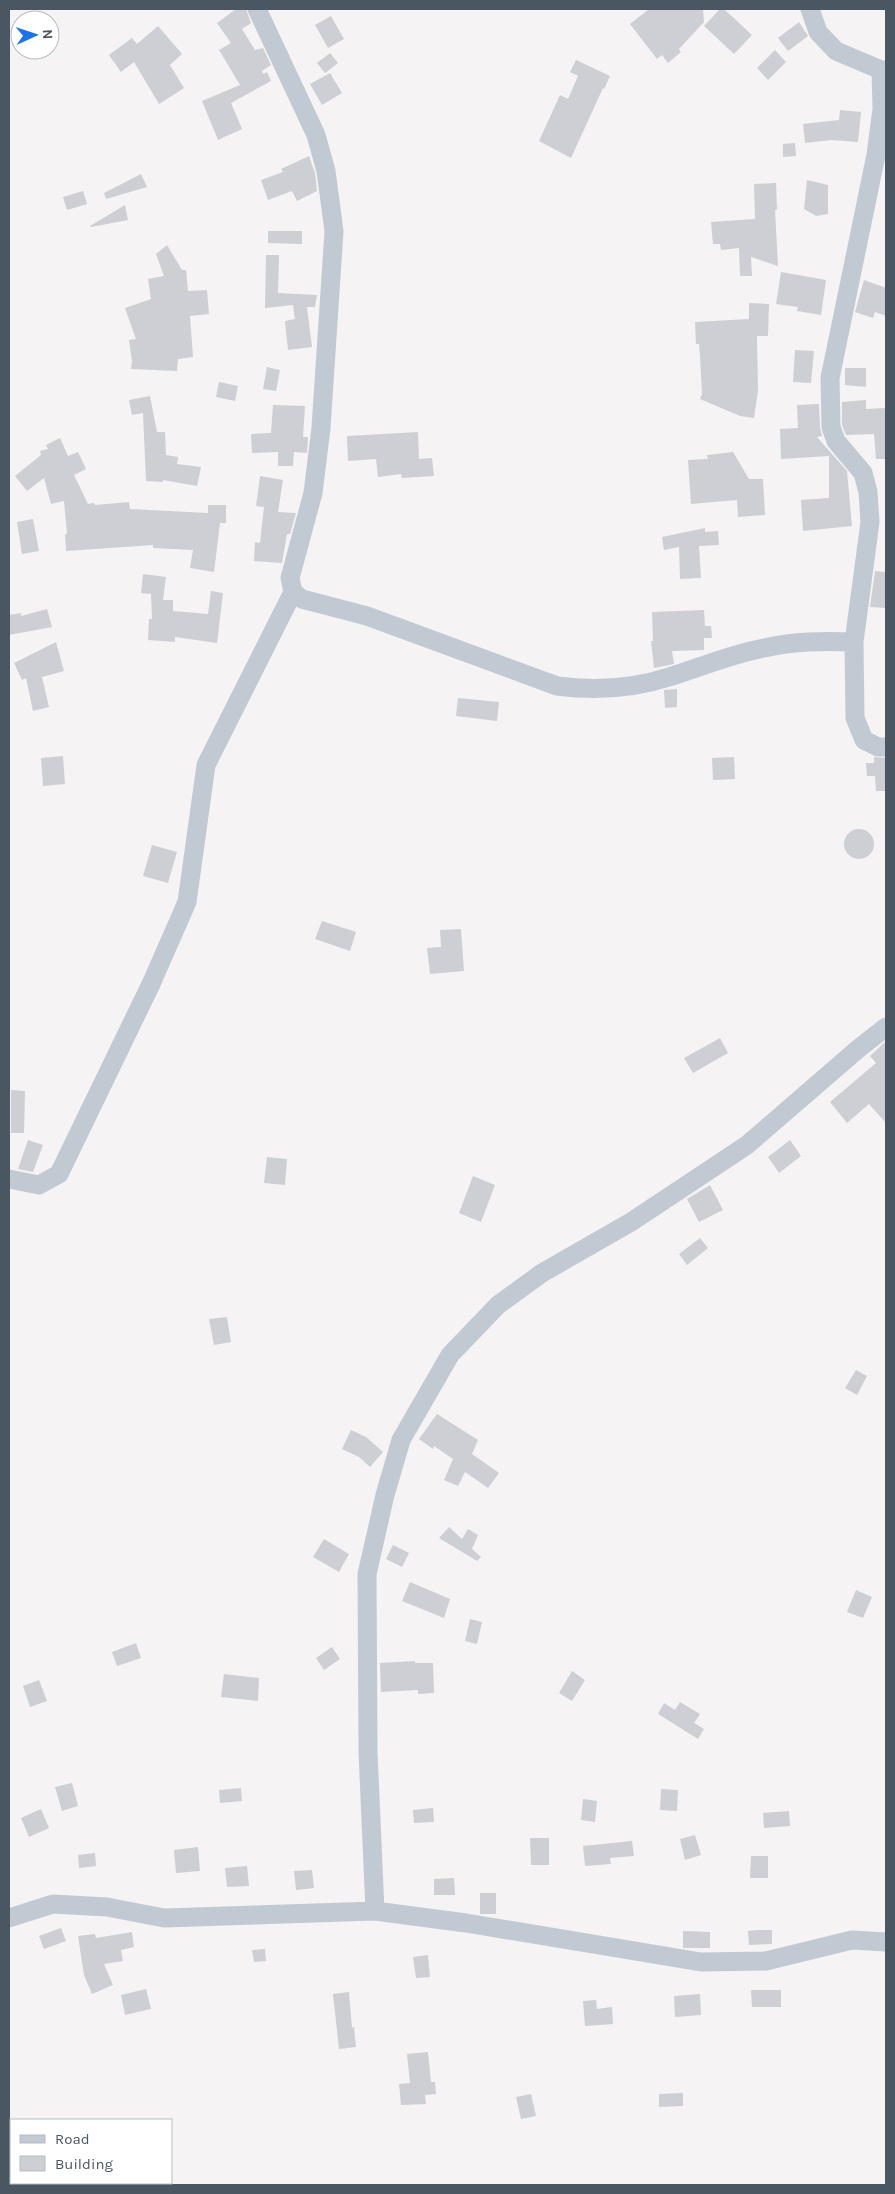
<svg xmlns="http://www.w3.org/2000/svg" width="895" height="2194" viewBox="0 0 895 2194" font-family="Karla,sans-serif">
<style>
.building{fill:#cdcfd5}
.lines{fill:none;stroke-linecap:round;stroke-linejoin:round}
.minor{stroke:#c1cad2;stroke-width:19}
</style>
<rect width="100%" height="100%" fill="#f5f3f3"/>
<path class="building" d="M236,9h10l5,14 -9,6 13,21 8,-2 8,17 -9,6 1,3 4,-2 4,9 -40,22 11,26 -24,11 -16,-39 38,-16 -21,-35 12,-7 -14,-20z
M649,9h54l1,13 -25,27 2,3 -13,11 -6,-8 -5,4 -27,-35z
M720,9h4l28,26 -18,19 -30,-28z
M331,16l13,23 -16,9 -13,-23z
M799,22l9,14 -20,15 -10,-13z
M158,26l24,28 -12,11 14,23 -25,16 -25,-42 -13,10 -12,-17 23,-17 5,6z
M775,50l11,12 -18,18 -11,-12z
M330,53l8,10 -13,10 -8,-10z
M576,60l34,16 -6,13 -1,-1 -32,70 -32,-17 21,-46 8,4 10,-23 -8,-4z
M330,73l12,20 -20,12 -12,-21z
M840,110l21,2 -3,30 -27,-2 -26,3 -2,-19 36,-4z
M795,143l1,13 -13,1v-13z
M309,156l6,17 2,18 -20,10 -5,-10 -24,9 -7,-20 22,-8 -2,-3z
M141,174l6,13 -41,12 -2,-6z
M807,180l21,5v29l-12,2 -12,-7z
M776,183l1,27h-2l3,56 -27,-9 1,19h-12l-1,-28 -18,2 -1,-6h-7l-2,-22 44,-3 -1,-35z
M83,191l4,13 -20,6 -4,-13z
M125,205l3,15 -37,7 -1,-1z
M268,231h34v13l-34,-1z
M167,245l15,25h4l2,21 19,-1 2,24 -19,2 3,41 -15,2 -1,12 -46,-2 1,-8 -3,-21 7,-1 -11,-31 26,-9 -3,-20 16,-3 -8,-22z
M266,255h13l-1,38 39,2 -2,12h-8l5,40 -24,3 -3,-29 10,-2 -2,-14 -28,3z
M781,272l45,8 -5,35 -24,-4 1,-4 -22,-3z
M864,280l22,8v28l-11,-4 -2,6 -18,-6z
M749,303l20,1 -1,32h-11l1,55 -4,27 -14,-2 -40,-17 2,-5 -2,-38 -1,-12h-3l-1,-22 54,-3z
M795,350l19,1 -3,32 -18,-1z
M267,367l13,3 -4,21 -13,-2z
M845,368h21v19l-21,-2z
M219,382l19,4 -3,15 -19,-4z
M150,396l7,36h8l1,23 12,2 -1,7 24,3 -4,19 -34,-6v2l-17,-1 -3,-68 -11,2 -3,-15z
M866,400v9l20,-1v51h-10l-2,-25 -28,1 -4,-10v-23z
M819,404l1,23 2,9 -5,1 30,34 5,55 -49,5 -2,-31 28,-2v-42l-48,3 -1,-30 18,-1 -1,-23z
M273,405l32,1 -2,31h5l-1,16 -13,-1 -1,14h-15v-14l-26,1 -1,-19 20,-1z
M418,432l1,27 13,-1 2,18 -32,2 -1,-4 -23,3 -2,-18 -28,2 -1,-25z
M60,438l8,18 10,-4 8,17 -12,6 14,29 6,-1 1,2 34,-3 1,7 78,4v-8h18v18h-6l-6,49 -24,-4 3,-18 -40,-2v-3l-87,6 -1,-17h2l-3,-33 -13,3 -7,-26 -17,13 -12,-15 26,-21 -1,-4 8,-2 -2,-4z
M733,452l16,27h14l2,36 -27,2 -1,-17 -46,4 -3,-44 20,-1 -1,-4z
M260,476l23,4 -5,32 18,1 -6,21h-3l-5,29 -28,-2 1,-19 5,1 4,-36 -8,-1z
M33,519l6,32 -17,3 -5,-32z
M705,528v4l13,-1 1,14 -20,1 2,32 -21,1 -1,-32 -15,3 -2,-13z
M875,571l11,1v36l-16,-1z
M143,574l23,3 -3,23h10v11l35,3 3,-23 12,2 -6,50 -42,-6v5l-27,-2 1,-21h3l-1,-25 -10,-1z
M47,609l5,18 -43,8v-20l12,-2v3z
M704,610l1,16h6l1,12h-8v12l-32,1 2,13 -20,4 -3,-27h2l-1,-29z
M56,642l8,29 -22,6 7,30 -16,4 -7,-33 -4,2 -8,-17z
M677,689v18l-12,1 -1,-18z
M458,698l41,4 -2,19 -41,-5z
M63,756l2,28 -22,2 -2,-28z
M734,757l1,22 -22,1 -1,-22z
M874,757l12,1v33h-10l-1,-15h-8l-1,-13h8z
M844 844a15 15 0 1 1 30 0a15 15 0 1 1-30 0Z
M152,845l25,7 -9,31 -25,-7z
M322,921l34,11 -6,19 -35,-12z
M461,929l3,42 -34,3 -3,-26 14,-1 -1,-17z
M720,1038l8,15 -35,20 -9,-15z
M886,1041v82l-17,-19 -22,19 -17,-21 46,-39 -6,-7z
M11,1090l14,1 -1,42h-13z
M28,1140l15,5 -10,27 -15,-3z
M790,1140l11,16 -22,17 -11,-16z
M267,1157l20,2 -2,26 -21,-2z
M473,1176l22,9 -14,37 -22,-9z
M710,1185l13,25 -24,12 -12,-23z
M700,1238l8,10 -21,17 -8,-11z
M227,1317l4,25 -17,3 -5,-26z
M856,1370l11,6 -10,19 -12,-7z
M437,1414l41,26 -6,14 27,19 -11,15 -23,-16 -7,14 -14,-6 9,-21 -19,-13 -1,3 -14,-10z
M351,1430l15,7 17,15 -13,15 -11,-10 -17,-8z
M449,1527l13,12 6,-10 10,6 -6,14 9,8 -4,4 -38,-23z
M324,1539l25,15 -10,18 -26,-15z
M393,1545l16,8 -7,14 -16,-8z
M410,1582l40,17 -6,19 -42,-17z
M856,1590l16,7 -9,21 -16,-6z
M470,1619l12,3 -5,22 -12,-3z
M136,1643l5,15 -24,8 -5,-14z
M332,1647l8,12 -16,11 -8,-12z
M415,1661v2h18l1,30 -16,1v-4l-37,2 -1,-29z
M572,1671l13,9 -13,21 -13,-8z
M224,1674l35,4 -1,23 -37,-4z
M39,1680l8,21 -17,6 -7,-21z
M680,1702l20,12 -6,9 10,6 -6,10 -40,-25 6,-11 11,7z
M72,1783l6,23 -16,5 -7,-24z
M241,1788l1,13 -22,2 -1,-13z
M661,1789l17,1 -1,21 -17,-1z
M583,1799l14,2 -2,21 -14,-2z
M433,1808l1,14 -20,1 -1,-13z
M41,1809l8,19 -20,9 -8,-19z
M789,1811l1,15 -26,2 -1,-15z
M695,1835l6,20 -16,5 -5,-21z
M530,1838h19v27h-18z
M632,1841l2,15 -24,2 1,6 -26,2 -2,-20z
M198,1847l2,24 -24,2 -2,-23z
M95,1853l1,13 -17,2 -1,-13z
M751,1856h17v22h-18z
M247,1866l2,20 -22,1 -2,-19z
M312,1870l2,18 -18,2 -2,-19z
M454,1878l1,17h-21v-16z
M480,1893h16v21h-16z
M61,1928l5,13 -22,8 -5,-13z
M757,1930h15v14l-23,1 -1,-14z
M683,1931l27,1v16h-27z
M132,1932l2,15 -13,3 2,11 -19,3 9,21 -21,9 -8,-19 -6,-39 17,-2 1,4z
M265,1949l1,12 -12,1 -2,-12z
M428,1955l2,22 -14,1 -3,-21z
M146,1989l5,20 -26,6 -4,-20z
M751,1990h30v17h-29z
M349,1992l3,36 2,-1 2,20 -17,2 -6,-55z
M700,1994l1,21 -26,2 -1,-21z
M596,2000l1,9 15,-2 1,17 -28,2 -2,-25z
M428,2052l3,30h4l1,12 -11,1 1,9 -25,1 -2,-21 11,-1 -3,-29z
M683,2093v13l-24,1v-13z
M531,2094l5,22 -15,3 -5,-22z"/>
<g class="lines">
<path class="minor" d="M257,9l59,126 10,36 8,60 -13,197 -8,65 -23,85 3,14 9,7 65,17 190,70c38,5 75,3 112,-9 32,-10 62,-23 95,-29 30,-7 60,-7 90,-6
M810,9l8,23 18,19 45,19h5
M881,70l1,39 -6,46 -46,223 1,49 5,14 27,32 5,19 2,30 -16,120 1,76 9,22 14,7h8
M9,1179l30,6 20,-11 92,-190 36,-82 19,-137 87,-173
M375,1911l-7,-159 -1,-178 18,-79 16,-55 49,-85 48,-50 44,-32 89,-51 116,-77 111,-96 28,-22
M9,1918l44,-14 54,3 57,11 211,-7 91,12 235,39 65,-1 86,-21 34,2"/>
</g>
<rect width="895" height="2194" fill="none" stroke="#4a5661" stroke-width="20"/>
<rect x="10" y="2119" width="162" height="65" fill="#ffffff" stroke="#b7bbc0"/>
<rect x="20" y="2135" width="25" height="8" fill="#c1cad2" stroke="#b7bbc0"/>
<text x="55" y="2144" font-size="15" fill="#4a5661">Road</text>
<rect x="20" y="2156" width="25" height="15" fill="#cdcfd5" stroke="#b7bbc0"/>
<text x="55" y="2169" font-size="15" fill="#4a5661">Building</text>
<g transform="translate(35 35) rotate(87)"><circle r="24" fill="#ffffff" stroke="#b7bbc0"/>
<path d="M0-4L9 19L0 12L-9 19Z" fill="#1a73e8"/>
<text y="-8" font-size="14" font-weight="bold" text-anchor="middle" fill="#4a5661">N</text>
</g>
</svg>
